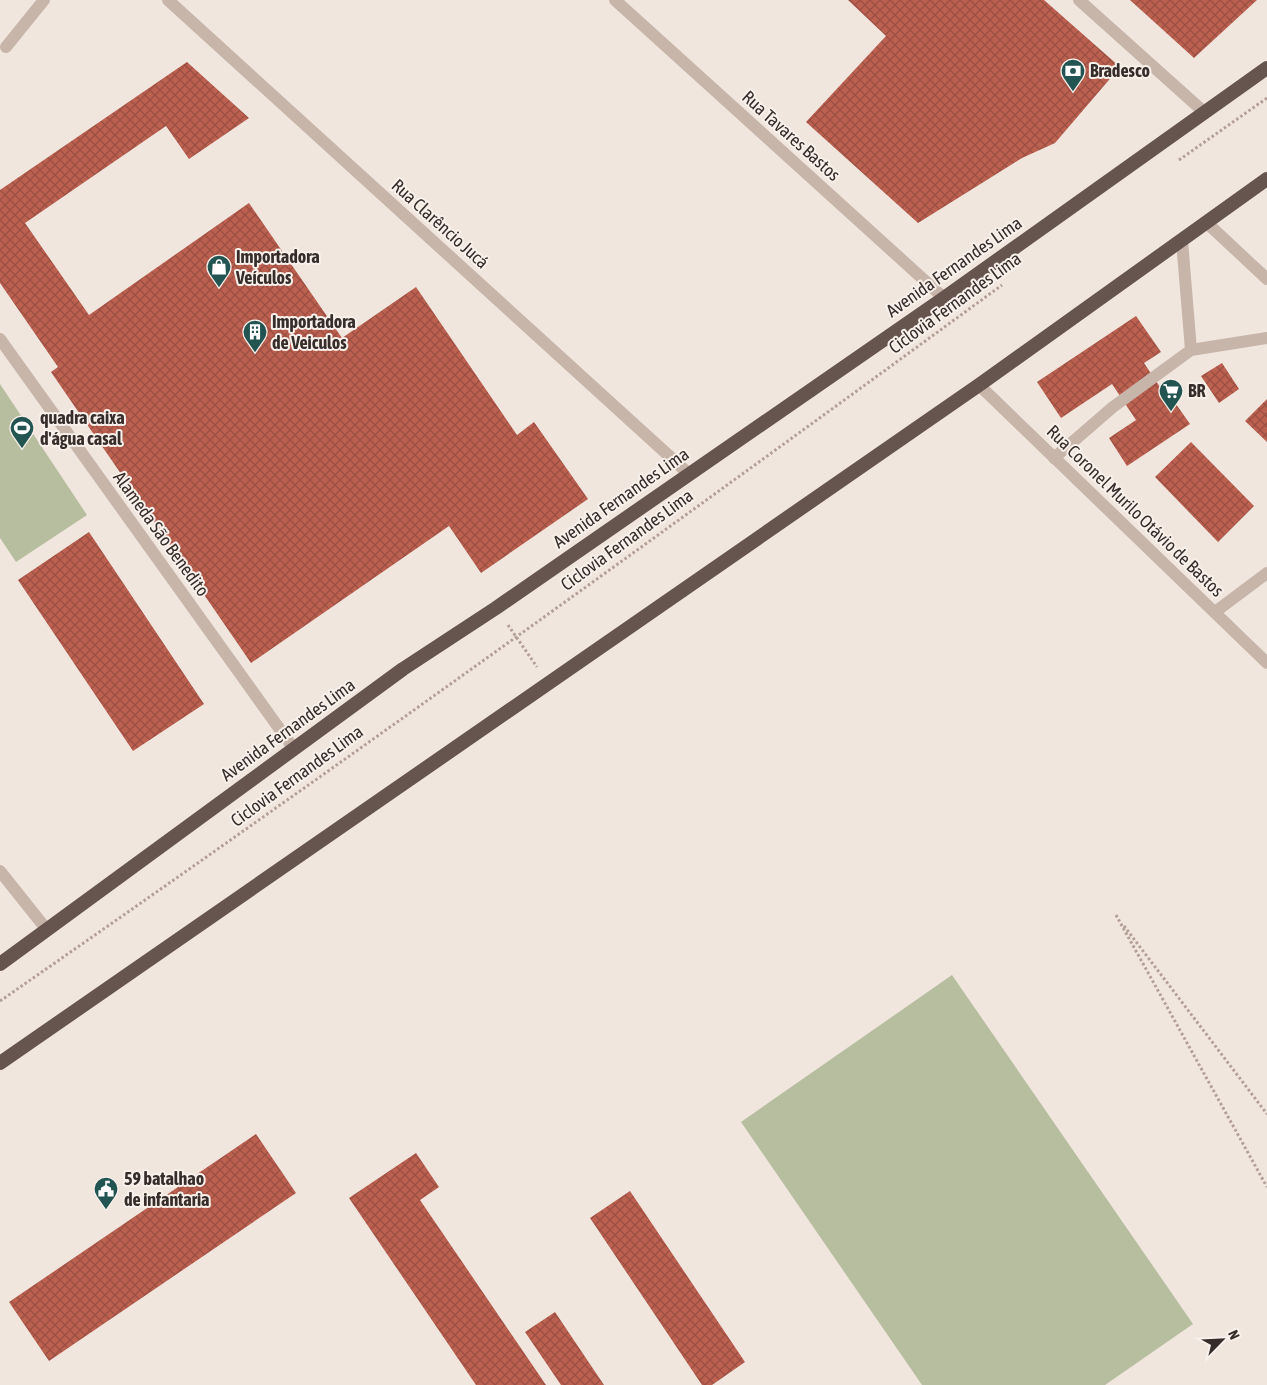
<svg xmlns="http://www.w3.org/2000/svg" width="1267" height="1385" viewBox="0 0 1267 1385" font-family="'Asap Condensed',sans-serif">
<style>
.park{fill:#b7be9f}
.building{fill:url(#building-cross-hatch)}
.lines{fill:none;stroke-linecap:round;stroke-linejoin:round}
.path{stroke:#b39f95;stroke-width:3;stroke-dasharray:2.5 2.5;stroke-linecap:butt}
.service{stroke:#c7b5aa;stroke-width:12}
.minor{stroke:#c7b5aa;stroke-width:12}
.trunk{stroke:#66544e;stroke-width:14}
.labels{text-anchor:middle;stroke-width:4;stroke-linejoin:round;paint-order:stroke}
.poi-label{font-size:18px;font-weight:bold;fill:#362c29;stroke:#f8f0ea;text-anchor:start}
.street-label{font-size:18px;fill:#362c29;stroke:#f8f0ea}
</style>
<defs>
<pattern id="building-cross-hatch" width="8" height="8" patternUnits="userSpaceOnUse" patternTransform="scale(1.25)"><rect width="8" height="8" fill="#bc6050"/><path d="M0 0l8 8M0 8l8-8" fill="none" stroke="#9a4f42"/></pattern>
</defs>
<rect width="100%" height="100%" fill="#f0e6de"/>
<path class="park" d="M0,384l87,131 -71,47 -16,-24z
M952,975l241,349 -88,61h-183l-181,-263z"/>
<path class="building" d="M848,0h196l76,67 -65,76 -33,15 -104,65 -112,-101 80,-86z
M1130,0h127l-63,58z
M187,62l62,56 -60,41 -23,-33 -141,97 64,92 160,-112 93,135 74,-51 101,148 17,-13 54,77 -107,74 -32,-47 -198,137 -200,-291 7,-5 -58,-84v-93z
M1136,316l25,36 -17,11 24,36 3,-2 19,27 -63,42 -18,-28 27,-18 -24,-36 -51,34 -24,-36z
M1222,363l17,26 -20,14 -18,-27z
M1267,399v43l-22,-21z
M1191,442l63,64 -36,36 -63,-65z
M89,532l115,172 -71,47 -115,-171z
M256,1134l40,59 -247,168 -40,-59z
M416,1153l23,34 -19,13 126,185h-70l-127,-187z
M630,1191l115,171 -33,23h-10l-112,-167z
M555,1312l49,73h-43l-36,-53z"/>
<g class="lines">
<path class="path" d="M1179,160l88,-62
M508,625l29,42
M1116,915l151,272
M1124,926l143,188
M0,1001c338,-234 671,-474 1002,-716"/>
<path class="service" d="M6,47l38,-47
M1191,350l76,-12
M1054,458l59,-51 78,-57 -9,-109"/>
<path class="minor" d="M168,0l521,474
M615,0l329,298
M1079,0l125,112
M1207,223l60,56
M0,339l294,410
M979,385l288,278
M1215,612l52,-39
M0,871l47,59"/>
<path class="trunk" d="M0,964l403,-295 93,-61 448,-310 323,-230
M0,1063l979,-678 288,-206"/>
</g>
<defs>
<symbol id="bank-pin" viewBox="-11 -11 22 30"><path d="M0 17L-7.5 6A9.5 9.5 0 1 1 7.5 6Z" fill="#225452" stroke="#f8f0ea"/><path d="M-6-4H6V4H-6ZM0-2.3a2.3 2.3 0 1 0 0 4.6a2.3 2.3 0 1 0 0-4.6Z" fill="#fff"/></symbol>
<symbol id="shop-pin" viewBox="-11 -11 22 30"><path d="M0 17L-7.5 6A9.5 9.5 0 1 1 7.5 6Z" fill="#225452" stroke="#f8f0ea"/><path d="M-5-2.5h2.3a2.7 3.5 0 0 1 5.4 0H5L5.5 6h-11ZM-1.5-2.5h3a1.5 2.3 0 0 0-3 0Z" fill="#fff"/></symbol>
<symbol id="building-pin" viewBox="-11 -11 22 30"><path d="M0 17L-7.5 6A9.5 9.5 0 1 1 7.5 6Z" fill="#225452" stroke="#f8f0ea"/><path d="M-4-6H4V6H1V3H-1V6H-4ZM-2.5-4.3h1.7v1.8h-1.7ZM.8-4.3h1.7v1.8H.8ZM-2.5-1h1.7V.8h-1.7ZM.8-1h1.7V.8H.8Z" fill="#fff"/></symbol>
<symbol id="supermarket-pin" viewBox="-11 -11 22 30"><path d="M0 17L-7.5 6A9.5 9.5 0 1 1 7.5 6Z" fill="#225452" stroke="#f8f0ea"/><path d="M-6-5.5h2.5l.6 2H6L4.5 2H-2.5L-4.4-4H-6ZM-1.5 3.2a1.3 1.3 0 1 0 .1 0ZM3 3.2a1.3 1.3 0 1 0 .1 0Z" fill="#fff"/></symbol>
<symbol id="stadium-pin" viewBox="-11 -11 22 30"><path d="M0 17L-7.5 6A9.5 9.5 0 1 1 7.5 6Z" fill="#225452" stroke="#f8f0ea"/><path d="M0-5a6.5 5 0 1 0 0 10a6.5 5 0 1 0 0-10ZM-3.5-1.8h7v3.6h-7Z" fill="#fff"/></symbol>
<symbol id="civic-pin" viewBox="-11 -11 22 30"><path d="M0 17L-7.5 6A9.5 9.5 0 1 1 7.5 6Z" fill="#225452" stroke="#f8f0ea"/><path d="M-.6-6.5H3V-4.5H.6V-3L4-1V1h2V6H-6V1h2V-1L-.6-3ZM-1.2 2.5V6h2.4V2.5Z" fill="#fff"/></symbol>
</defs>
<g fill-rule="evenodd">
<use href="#bank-pin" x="1059" y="57" width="28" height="38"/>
<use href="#shop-pin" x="205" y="253" width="28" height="38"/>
<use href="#building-pin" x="241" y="318" width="28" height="38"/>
<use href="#supermarket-pin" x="1157" y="377" width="28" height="38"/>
<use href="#stadium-pin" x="8" y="414" width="28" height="38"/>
<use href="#civic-pin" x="92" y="1175" width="28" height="38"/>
</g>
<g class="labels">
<g class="poi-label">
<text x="1090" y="77">Bradesco</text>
<text x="236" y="263">Importadora<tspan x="236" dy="21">Veículos</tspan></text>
<text x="272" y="328">Importadora<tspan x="272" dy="21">de Veiculos</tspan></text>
<text x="1188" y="397">BR</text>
<text x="40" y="424">quadra caixa<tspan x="40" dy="21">d'água casal</tspan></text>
<text x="124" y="1185">59 batalhao<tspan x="124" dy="21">de infantaria</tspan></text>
</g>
<g class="street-label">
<text transform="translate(791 136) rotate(42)" y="6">Rua Tavares Bastos</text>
<text transform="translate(440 224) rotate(42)" y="6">Rua Clarêncio Jucá</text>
<text transform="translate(954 267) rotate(-35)" y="6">Avenida Fernandes Lima</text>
<text transform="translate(955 303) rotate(-36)" y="6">Ciclovia Fernandes Lima</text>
<text transform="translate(621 498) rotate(-35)" y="6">Avenida Fernandes Lima</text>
<text transform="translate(1135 511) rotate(44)" y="6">Rua Coronel Murilo Otávio de Bastos</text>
<text transform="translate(161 534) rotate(54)" y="6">Alameda São Benedito</text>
<text transform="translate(627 540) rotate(-36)" y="6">Ciclovia Fernandes Lima</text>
<text transform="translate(288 730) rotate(-36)" y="6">Avenida Fernandes Lima</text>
<text transform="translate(297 776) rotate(-36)" y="6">Ciclovia Fernandes Lima</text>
</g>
</g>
<g transform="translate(1222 1340) rotate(66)" stroke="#f8f0ea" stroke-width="4" paint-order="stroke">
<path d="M0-4L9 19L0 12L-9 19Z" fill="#362c29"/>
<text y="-8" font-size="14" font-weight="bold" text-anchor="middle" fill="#362c29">N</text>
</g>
</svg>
